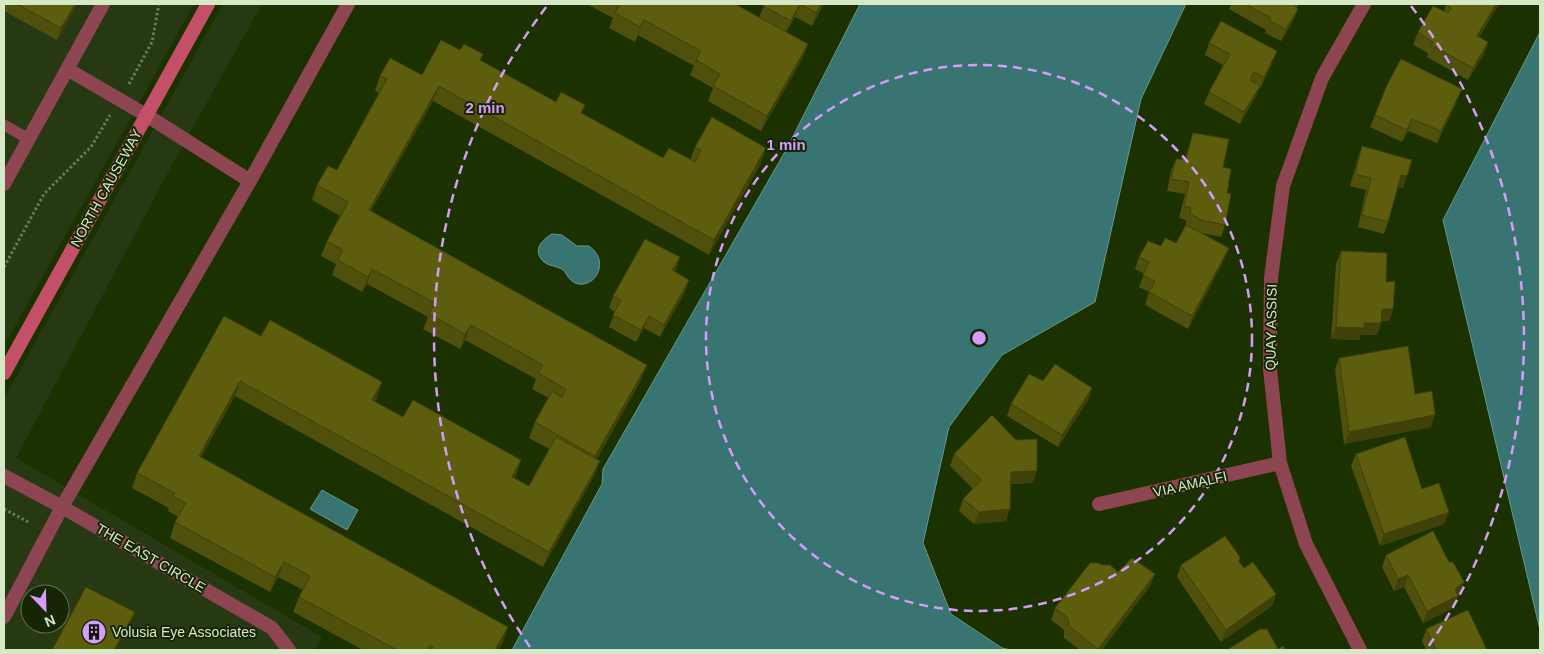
<svg xmlns="http://www.w3.org/2000/svg" width="1544" height="654" viewBox="0 0 1544 654" font-family="Helvetica,sans-serif">
<style>
.built{fill:#273912;fill-rule:evenodd}
.water{fill:#387572;stroke:#67988b}
.lines{fill:none;stroke-linecap:round;stroke-linejoin:round}
.path{stroke:#687c51;stroke-width:3;stroke-dasharray:2.5 2.5;stroke-linecap:butt}
.service{stroke:#8e4552;stroke-width:11}
.minor{stroke:#8e4552;stroke-width:14}
.secondary{stroke:#c45068;stroke-width:14}
.wall{fill:#4f500b}
.shaded-wall{fill:#404109}
.building{fill:#5c5d0d;stroke:#404109}
.ring{fill:none;stroke:#d49cfb;stroke-width:2.5;stroke-dasharray:9 6}
.labels{text-anchor:middle;stroke-width:4;stroke-linejoin:round;paint-order:stroke}
.street-label{font-size:14px;fill:#d6e9c6;stroke:#162503}
.poi-label{font-size:14px;fill:#d6e9c6;stroke:#162503;text-anchor:start}
.centre{fill:#d49cfb;stroke:#162503;stroke-width:2.5}
.ring-label{font-size:15px;text-anchor:middle;font-weight:bold;fill:#d49cfb;stroke:#162503;stroke-width:4;stroke-linejoin:round;paint-order:stroke}
</style>
<rect width="100%" height="100%" fill="#1b3100"/>
<path class="built" d="M4,4h190l-190,342z
M223,4h39l-89,159 -157,295 306,179 -7,13h-311v-251zM30,594h30v30h-30z"/>
<path class="water" d="M860,4h326l-45,95 -46,203 -93,53 -53,72 -26,116 28,71 51,34 9,2h-499l90,-166 1,-15 183,-319z
M1540,32v598l-97,-410z
M552,234l10,1 15,11h12c8,6 12,13 10,23 -2,12 -17,20 -27,12 -4,-3 -6,-9 -10,-12 -6,-3 -13,-3 -18,-7 -12,-11 -3,-22 8,-28z
M322,490l36,20 -11,20 -37,-21z"/>
<g class="lines">
<path class="path" d="M129,84l23,-42 7,-38
M4,267l40,-73 47,-47 19,-32
M4,509l26,14"/>
<path class="service" d="M4,125l25,14"/>
<path class="minor" d="M67,69l79,46 104,66
M4,184l99,-180
M4,476l58,31 210,121 17,22
M1099,504l181,-41
M4,617l58,-110 188,-326 98,-177
M1360,650l-54,-106 -26,-81 -10,-94 1,-91 12,-92 39,-108 42,-74"/>
<path class="secondary" d="M4,373l204,-369"/>
</g>
<path class="wall" d="M5,4h72l-20,36 -53,-29v-3z
M587,4h148l24,13 6,-13h59l-12,22 -17,-9 -9,15 22,12 -6,15 -41,72 -53,-30 5,-13 -23,-13 4,-9 -56,-31 -3,7 -26,-14 4,-10z
M1231,4h68l-3,4 2,1 -5,12 -12,20 -16,-8 1,-3 -37,-21z
M1446,4h53l-20,33 9,5 -4,12 -16,26 -41,-23 1,-4 -15,-8 5,-13 26,-21z
M1209,43l63,20 -12,26 -1,-1 -4,10 -15,26 -36,-20 5,-12 14,-27 -18,-10z
M481,61l75,41 26,11 81,45 27,2 5,-13 66,16 -52,92 -276,-154 -62,110 270,169 -44,79 3,2 -6,15 -51,91 -308,-171 -34,61 302,185 -5,8h-135l-70,-38 6,-15 4,-7 -25,-13 -8,15 -100,-54 5,-16 3,-5 -10,-6 1,-3 -37,-20 5,-15 124,-137 116,62 -3,4 29,15 118,43 -6,18 14,8 20,-37 -20,-11 6,-16 14,-24 -17,-9 4,-10 -71,-39 -5,9 -37,-20 5,-12 -61,-33 -5,8 -30,-17 4,-11 -15,-8 6,-15 13,-25 -28,-16 5,-15 20,-15 42,-77 -4,-2 5,-15 42,-1z
M1457,101l-20,42 -29,-12 -6,11 -32,-15 5,-12z
M1193,133l30,34 4,26 -2,32 -4,12 -19,-4 27,15 -5,12 -36,69 -43,-24 4,-13 -10,-5 5,-13 -9,-5 4,-12 22,-11 15,-3 10,-18v-5l-7,-2 6,-24 -18,-3 4,-20 5,-12h9z
M1362,146l41,42 -5,-1 -10,35 -4,12 -26,-7 8,-37 -16,-4 8,-28z
M1341,251l45,31 7,27 -4,12h-8l-4,14h-16l-2,5 -28,-1 5,-75z
M680,257l-6,15 15,8 -4,12 -25,45 -16,-9 -8,14 -27,-15 6,-15 -6,-4 4,-12z
M1339,358l76,36 16,33 -87,17 -9,-74z
M1043,381l49,7 -4,12 -30,47 -51,-31 4,-12z
M954,454l79,29 -22,1 -5,37 -32,3 -15,-13 4,-12 10,-10 -23,-23z
M1356,454l66,35 27,23 -5,12 -64,22 -29,-80z
M1386,555l73,39 -2,2 -4,12 -30,15 -19,-36 -10,4 -12,-24z
M1239,562l5,6 32,26 -4,12 -51,36 -44,-65 4,-12z
M1102,565l48,21 -48,64h-22l-16,-12v-8l-13,-10 4,-12z
M1426,629l61,21h-61l-4,-8z"/>
<path class="shaded-wall" d="M75,4h2l-20,36 4,-12z
M800,4l-5,13 -9,16 5,-12z
M821,4h3l-12,22 4,-13z
M1496,4h3l-26,44 4,-12z
M1298,9l-5,12 -12,20 5,-12z
M644,20l-6,15 -3,7 5,-15z
M1488,42l-4,12 -16,26 5,-12z
M808,44l-6,15 -41,72 6,-15z
M1277,51l-5,12 -12,26 4,-12z
M439,86l-6,15 -70,124 6,-15z
M1260,86l-5,12 -15,26 4,-12z
M1462,89l-5,12 -20,42 4,-12z
M1412,119l-4,12 -6,11 5,-12z
M766,148l-5,15 -52,92 5,-15z
M1401,175l6,1 -4,12 -6,-1z
M1229,248l-5,12 -36,69 4,-13z
M680,257l-4,13 -8,13 4,-13z
M372,269l-5,15 -5,8 6,-15z
M689,280l-4,12 -25,45 4,-12z
M1382,309h11l-4,12h-11z
M649,316l-5,12 -8,14 5,-12z
M1364,323h17l-4,12h-16l-2,5 -28,-1 5,-12z
M471,325l-6,15 -5,9 5,-15z
M647,365l-6,15 -51,91 5,-15z
M240,381l-5,15 -42,75 6,-15z
M382,382l-5,16 -10,17 5,-15z
M1092,388l-4,12 -30,47 4,-12z
M1435,415l-4,12 -87,17 5,-12z
M521,460l-5,16 -9,16 5,-15z
M600,461l-6,15 -51,91 6,-15z
M1037,471l-4,12 -27,1 5,-12z
M1010,509l-4,12 -32,3 5,-12z
M1449,512l-5,12 -64,22 4,-12z
M284,562l-6,15 -8,15 5,-15z
M1155,574l-5,12 -48,64h-5z
M1408,575l-4,12 -10,4 4,-12z
M1464,582l-11,26 -30,15 4,-12z
M1276,594l-4,12 -51,36 5,-12z
M135,612l-2,5 -18,33h-1z
M508,627l-5,15 -5,8h-3z"/>
<path class="building" d="M17,4h58l-14,24z
M620,4h115l73,40 -41,72 -54,-30 7,-12 -24,-14 5,-9 -57,-31 -4,7 -25,-14z
M765,4h56l-5,9 -16,-9 -9,17 -28,-15z
M1246,4h50l-1,2 3,3 -12,20 -16,-8 1,-3z
M1446,4h50l-19,32 11,6 -15,26 -42,-23 2,-3 -15,-10 15,-26 15,7 3,-5z
M1221,21l56,30 -13,26 -10,-5 -4,8 10,6 -16,26 -35,-20 21,-38 -21,-11z
M441,40l19,10 4,-6 19,10 -3,6 76,42 5,-10 24,13 -4,8 82,45 6,-10 26,14 6,-12 -6,-3 17,-30 54,31 -52,92 -275,-154 -70,124 278,155 -52,91 -60,-34 17,-31 10,6 4,-8 -28,-16 5,-8 -72,-40 -6,9 -36,-20 6,-11 -63,-34 -4,8 -30,-17 5,-10 -16,-9 21,-39 -31,-17 11,-19 9,4 50,-91 -7,-3 10,-18 32,17z
M1401,59l61,30 -21,42 -29,-12 -5,11 -32,-15 12,-30z
M1193,133l36,6 -6,28 8,2 -4,24 4,1 -6,31 -24,-5 -11,-7 1,-5 -7,-2 5,-24 -18,-3 5,-20h10z
M1362,146l50,14 -5,16 -6,-1 -13,47 -26,-7 9,-37 -16,-4z
M1186,225l43,23 -37,68 -43,-24 6,-11 -12,-6 6,-13 -10,-5 9,-16 13,5 4,-8 11,5z
M645,239l35,18 -8,13 17,10 -25,45 -15,-9 -8,14 -28,-15 8,-15 -8,-4z
M1341,251l46,2 -1,29 9,-1 -2,28h-11l-1,14h-17v5l-28,-1z
M224,316l37,20 9,-16 112,62 -10,18 31,17 10,-17 108,60 -9,17 17,9 27,-49 44,24 -51,91 -309,-171 -41,75 309,171 -13,23h-64l2,-3 -3,-2 -2,5h-31l-98,-53 11,-21 -26,-14 -9,15 -100,-55 11,-19 -13,-7 2,-3 -38,-20z
M1408,346l7,48 17,-3 3,24 -86,17 -10,-74z
M1055,364l37,24 -30,47 -51,-31 18,-30 14,7z
M992,415l24,25 21,-1v32l-26,1 -1,37 -31,3 -16,-13 18,-19 -27,-26z
M1405,437l17,52 17,-6 10,29 -65,22 -28,-80z
M1433,531l16,31h4l11,20 -9,7 3,7 -31,15 -19,-36 -10,4 -12,-24z
M1225,536l15,21 -1,5 5,6 9,-6 23,32 -50,36 -45,-65z
M1132,558l23,16 -57,75 -29,-23 -1,-8 -13,-10 35,-45h8l4,2h8l8,7z
M86,587l49,25 -21,38h-62z
M1468,610l19,40h-51l-10,-21z
M1260,629h7l11,20 5,-3 3,4h-59z"/>
<g class="ring">
<circle cx="979" cy="338" r="273"/>
<path d="M530 647A545 545 0 0 1 547 6M1411 6A545 545 0 0 1 1428 647"/>
</g>
<defs>
<symbol id="building-disc" viewBox="-11 -11 22 22"><circle r="9.5" fill="#d49cfb" stroke="#162503"/><path d="M-4-6H4V6H1V3H-1V6H-4ZM-2.5-4.3h1.7v1.8h-1.7ZM.8-4.3h1.7v1.8H.8ZM-2.5-1h1.7V.8h-1.7ZM.8-1h1.7V.8H.8Z" fill="#111"/></symbol>
</defs>
<g fill-rule="evenodd">
<use href="#building-disc" x="80" y="618" width="28" height="28"/>
</g>
<g class="labels">
<g class="street-label">
<text transform="translate(106 188) rotate(-61)" y="5">NORTH CAUSEWAY</text>
<text transform="translate(1271 327) rotate(-89)" y="5">QUAY ASSISI</text>
<text transform="translate(1190 484) rotate(-13)" y="5">VIA AMALFI</text>
<text transform="translate(151 558) rotate(30)" y="5">THE EAST CIRCLE</text>
</g>
<g class="poi-label">
<text x="112" y="637">Volusia Eye Associates</text>
</g>
</g>
<circle cx="979" cy="338" r="8" class="centre"/>
<g class="ring-label">
<text x="485" y="113">2 min</text>
<text x="786" y="150">1 min</text>
</g>
<rect width="1544" height="654" fill="none" stroke="#d6e9c6" stroke-width="10"/>
<g transform="translate(45 609) rotate(157)"><circle r="24" fill="#162503" stroke="#637351"/>
<path d="M0-4L9 19L0 12L-9 19Z" fill="#d49cfb"/>
<text y="-8" font-size="14" font-weight="bold" text-anchor="middle" fill="#d6e9c6">N</text>
</g>
</svg>
